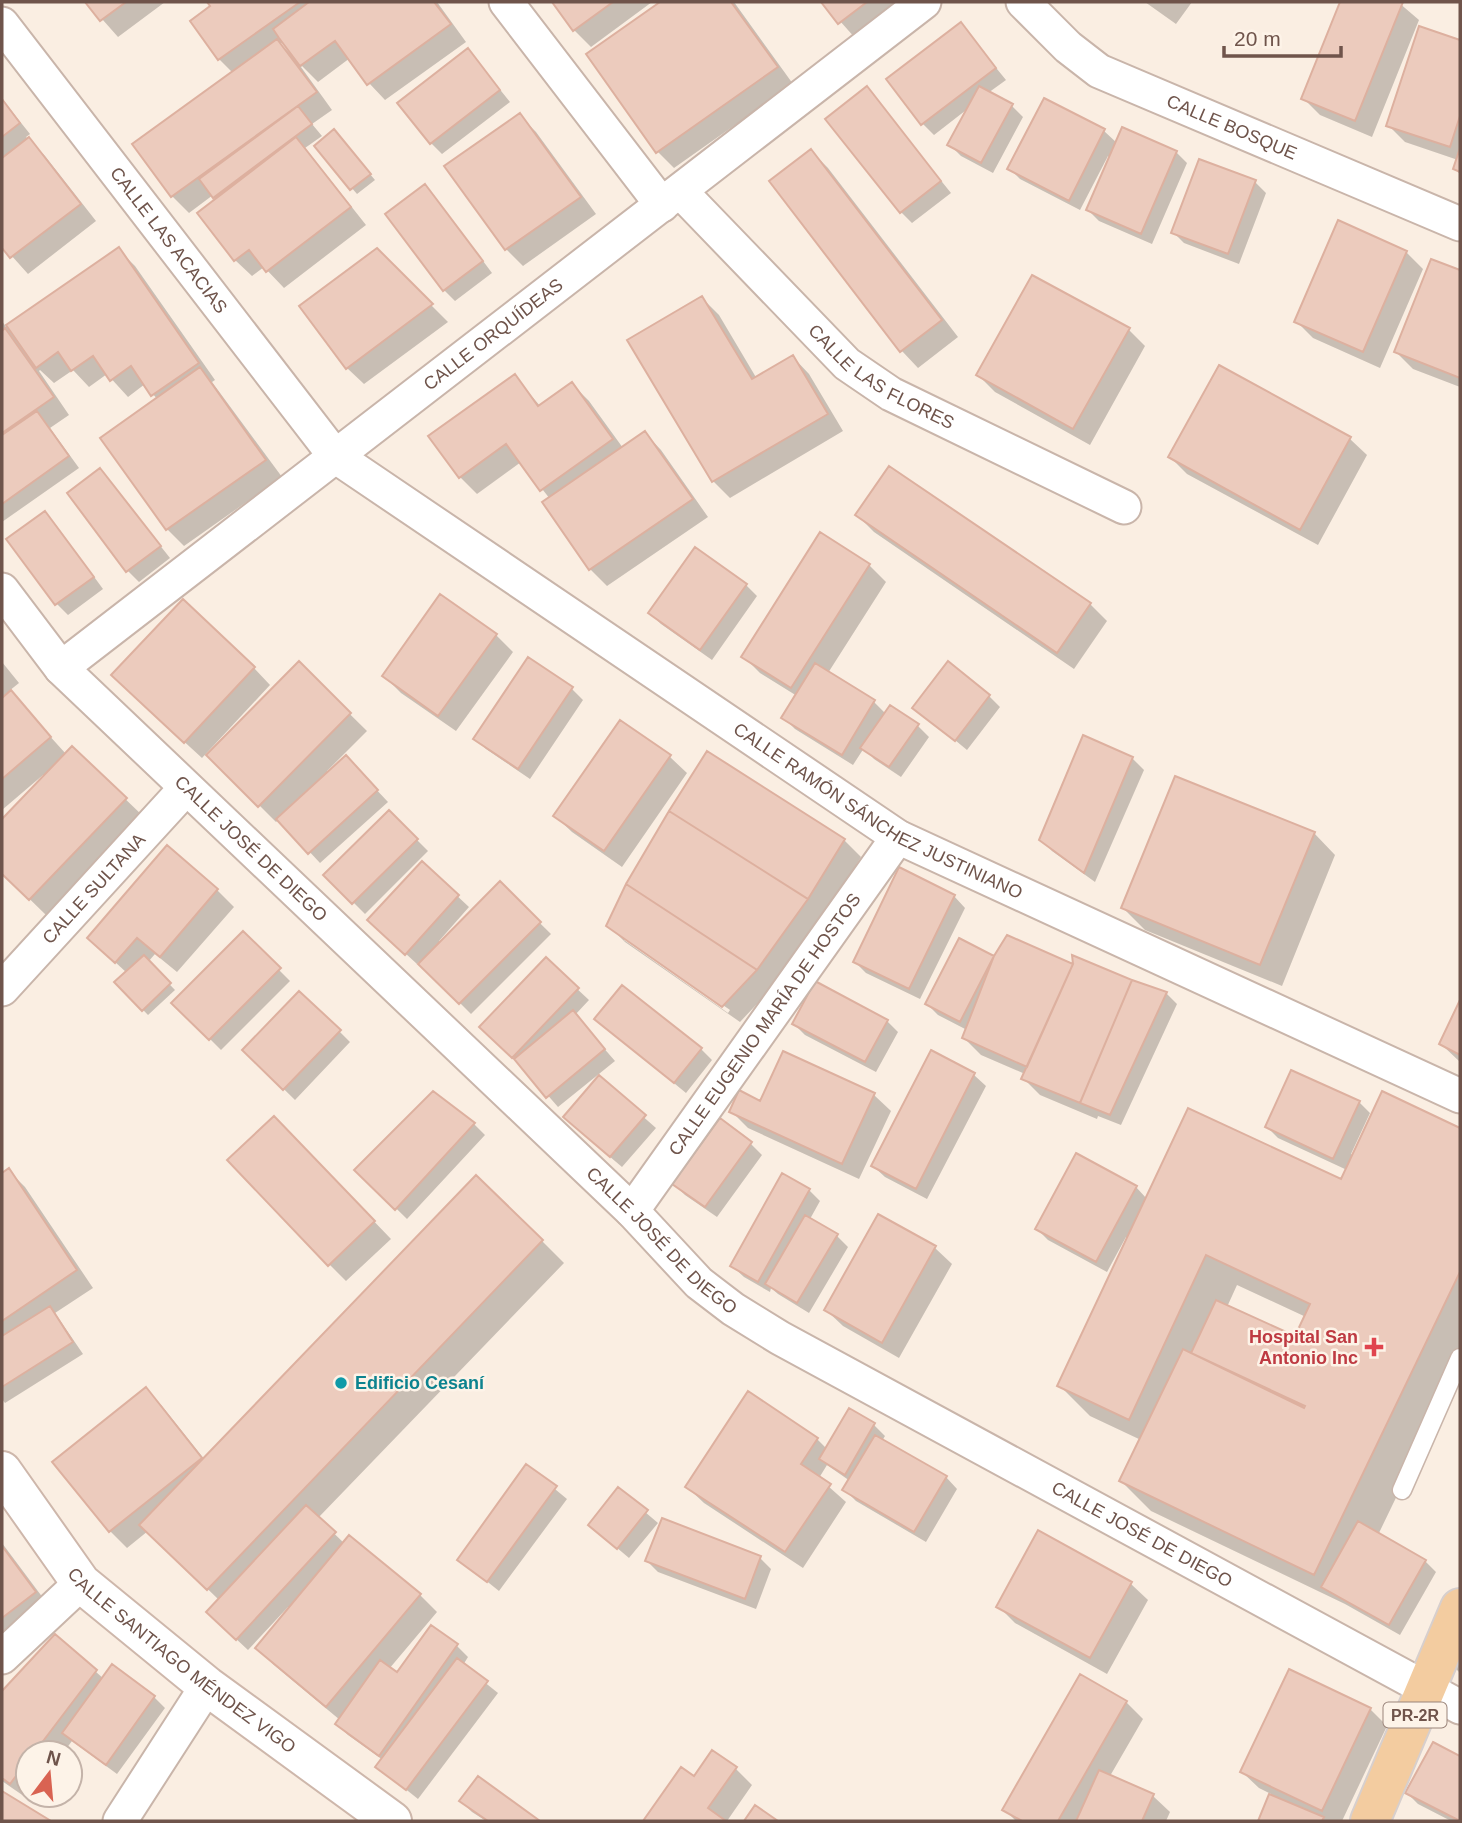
<svg xmlns="http://www.w3.org/2000/svg" width="1462" height="1823" viewBox="0 0 1462 1823" font-family="Helvetica,sans-serif">
<style>
.shadow{fill:#0003;fill-rule:evenodd}
.building{fill:#eccbbd;stroke:#ddb09f;stroke-width:2}
.lines{fill:none;stroke-linecap:round;stroke-linejoin:round}
.lane-casing{stroke:#c9b5aa;stroke-width:21}
.street-casing{stroke:#c9b5aa;stroke-width:37}
.secondary-casing{stroke:#ceb7ab;stroke-width:42}
.primary-casing{stroke:#d7cfcd;stroke-width:42}
.lane{stroke:#fff;stroke-width:18}
.street{stroke:#fff;stroke-width:33}
.secondary{stroke:#fff;stroke-width:38}
.primary{stroke:#f3cca0;stroke-width:38}
.health-dot{fill:#e0444e;stroke:#fdf3e8;stroke-width:2.5}
.culture-dot{fill:#0f9aa8;stroke:#fdf3e8;stroke-width:2.5}
.labels{text-anchor:middle;stroke-width:5;stroke-linejoin:round;paint-order:stroke}
.shield{fill:#fdf3e8;stroke:#9a847a;stroke-width:2}
.shield-label{font-size:16px;font-weight:bold;fill:#6f544b}
.street-label{font-size:18px;fill:#6f544b;stroke:#fdf3e8}
.health-label{font-size:18px;font-weight:bold;fill:#be3a42;stroke:#fdf3e8;text-anchor:end}
.culture-label{font-size:18px;font-weight:bold;fill:#0d838f;stroke:#fdf3e8;text-anchor:start}
</style>
<rect width="100%" height="100%" fill="#faeee2"/>
<path class="shadow" d="M87,2h78l-47,35z
M209,2h228l29,40 -81,58 -16,-17 -19,-25 -32,24 -16,-16 -1,1 31,43 -20,14 10,12 -17,12 61,77 -82,63 -20,-21 -12,9 -17,-16 -18,-60 -4,-5 -24,18 -17,-17 -38,-52 99,-71 -14,-14 -6,-52zM284,41l10,14 -1,1 -13,-12z
M554,2h98l-61,45 -17,-17z
M663,2h71l59,82 -119,84 -17,-17 -69,-97z
M823,2h82l-49,37z
M1145,2h47l-16,22z
M1342,2h56l21,18 -47,117 -52,-22 -17,-17z
M961,25l45,55 -18,13 24,13 11,11 -30,56 -32,-17 -11,-11 20,-38 -36,28 -11,-11z
M1420,28l40,14v132l-5,-5 3,-9 -53,-18 -17,-17z
M468,50l42,52 -68,52 -11,-11z
M867,89l84,104 -39,30 -11,-11z
M2,99l28,35 -4,3 19,19 51,65 -68,53 -26,-29z
M519,115l17,17 60,82 -73,52 -17,-17 -60,-82z
M1104,131l13,12 59,9 11,11 -35,81 -53,-23 -11,-11 22,-52 -2,-2 -28,54 -60,-31 -11,-11z
M339,137l36,43 -18,14 -41,-47z
M811,151l17,17 130,169 -40,31 -16,-17 -131,-170z
M1255,182l11,11 -27,71 -55,-21 -11,-11z
M425,187l11,11 56,75 -37,28 -11,-11z
M119,250l16,16 80,114 -3,2 70,95 -98,69 -17,-17 -65,-91 55,-39 -12,-15 -17,13 -21,-23 -18,13 -16,-17 -19,13 -14,-13 -1,1 30,44 -19,13 29,40 -77,54v-201l4,6z
M377,251l71,71 -84,62 -17,-16z
M1406,252l17,17 -43,99 -67,-30 -17,-17z
M1432,261l28,11v115l-47,-18 -17,-17z
M702,298l17,17 38,64 36,-22 16,17 34,57 -113,67 -17,-17z
M1128,329l17,17 -55,99 -95,-53 -17,-17z
M1220,367l130,72 17,16 -49,90 -131,-71 -17,-17z
M515,377l26,30 31,-23 17,17 34,47 22,-15 16,17 47,67 -101,69 -17,-17 -40,-70 -29,-37 -44,32 -17,-17 -29,-41z
M100,470l70,88 -31,24 -11,-11 -59,-77z
M45,514l11,11 47,64 -35,26 -11,-11 -48,-65z
M857,515l233,89 17,17 -33,48 -200,-137z
M869,565l17,17 -58,91 46,29 12,12 5,-7 27,19 11,11 -28,40 -27,-18 -10,-11 -11,17 -58,-36 -12,-12 14,-21 -37,-23 -17,-17z
M746,585l11,11 -45,64 -51,-36 -11,-11z
M496,635l17,17 -57,79 -55,-38 -17,-17z
M2,662l17,21 -10,8 57,63 6,-6 71,68 -96,100 -45,-44v-50l43,-45 -2,-2 -41,35z
M299,664l68,67 -40,40 2,2 28,-4 31,33 -68,61 -41,-44 -3,3 -67,-67z
M254,668l16,17 -68,73 -72,-66z
M572,689l11,11 -53,79 -44,-30 -11,-11z
M989,696l11,11 -33,43 -52,-43z
M621,722l49,35 17,16 -65,94 -50,-35 -17,-16z
M1084,738l48,20 12,12 -49,112 -43,-31 -11,-12z
M389,812l39,39 -63,63 -39,-39z
M1314,833l21,22 -53,131 -137,-56 -22,-22z
M844,840l17,17 -37,59 -51,71 -33,35 -115,-80 -17,-17zM624,936l106,74 -2,3 -104,-73z
M422,863l47,44 -30,34 2,2 59,-59 51,50 -80,80 -52,-52 -2,2 -36,-33z
M900,869l54,27 11,12 -45,91 -54,-26 -11,-11z
M217,890l17,17 -57,65 -22,-18 -7,8 27,28 -27,25 -31,-32 10,-10 -38,-35z
M243,934l47,47 -69,69 -47,-47z
M960,941l34,18 81,8 91,26 11,11 -56,121 -23,-9 -1,3 -57,-24 -17,-17 2,-4 -44,-19 -17,-17 3,-8 -29,-15 -11,-11z
M546,960l43,40 -14,15 40,46 -57,46 -40,-46 -25,-23z
M1460,1004v58l-19,-18z
M596,1019l105,30 11,11 -26,33z
M887,1021l11,11 -22,40 -71,-37 -11,-11z
M339,1031l11,11 -55,58 -51,-50z
M931,1053l43,22 12,11 -59,113 -42,-22 -12,-11z
M599,1078l57,50 -34,39 -46,-39z
M1383,1094l77,35v236l-82,170 47,26 11,11 -36,63 -55,-31 -194,-93 -30,-30 20,-41 -51,-24 -30,-30 69,-148 -3,-1 -19,35 -59,-32 -11,-11 99,-42 11,12 195,-17 5,-12 -69,-32 -11,-11 92,-25 11,11 -19,41 3,2zM1237,1285l69,32 -10,22 -69,-32zM1256,1381l51,25 -3,4 -50,-26z
M874,1095l17,16 -32,68 -111,-51 -17,-17 30,-8z
M474,1124l11,11 -78,84 -50,-49z
M291,1135l100,104 -45,42 -17,-17z
M751,1144l11,11 -45,62 -32,-22 -11,-11z
M8,1170l17,17 68,101 -38,25 28,41 -78,49 -3,-4v-224z
M809,1190l11,11 -10,18 27,17 11,11 -39,66 -31,-19 -7,-6 -1,4 -26,-15 -12,-11z
M542,1241l22,22 -246,255 27,26 5,-6 70,57 17,17 -48,57 9,6 33,-47 26,18 11,11 -5,8 35,28 -80,106 -40,-32 5,-7 -35,-25 -11,-11 3,-4 -66,-55 -17,-17 33,-39 -2,-2 -40,43 -29,-27v-23l-71,-69 -21,17 -17,-17 36,-142 16,17 43,54z
M935,1248l17,16 -53,94 -56,-32 -17,-16z
M874,1425l11,11 -3,5 64,36 11,12 -31,53 -70,-41 -11,-11 5,-9 -23,-16 -8,13 27,24 -43,66 -99,-65 -17,-16 130,-48 10,10z
M527,1466l40,33 -68,92 -40,-32z
M619,1490l39,33 -29,35 -39,-33z
M2,1543l50,67 -50,37z
M760,1558l11,11 -15,40 -98,-37 -11,-11z
M1131,1584l17,16 -41,74 -92,-51 -17,-17z
M55,1636l49,43 50,18 11,11 -48,66 -45,-33 -9,12h-35v42h3l-3,4 -26,-18v-87z
M1460,1648v25l-8,-8z
M1126,1702l17,17 -33,57 43,20 17,16 -4,9h-150l-11,-11z
M1370,1709l17,17 -45,95h-82l11,-27 -12,-6 -17,-16z
M1434,1744l26,14v63h-9l-33,-17 -11,-11z
M736,1769l16,16 -25,36h-82l36,-51 13,9z
M478,1779l59,42h-51l-14,-9 -11,-11z"/>
<path class="building" d="M85,2h41l-26,19z
M207,2h93l-82,58 -28,-39 20,-15z
M309,2h125l17,22 -84,61 -32,-44 -35,25 -21,-28 -6,-9z
M552,2h61l-40,29z
M660,2h71l47,65 -122,86 -70,-99z
M821,2h46l-29,22z
M1340,2h63l-48,119 -54,-22z
M961,22l35,46 -75,57 -35,-46z
M1419,26l41,14v76l-10,31 -64,-21z
M277,39l40,53 -146,105 -39,-53z
M468,48l32,42 -70,54 -33,-41z
M867,86l74,95 -41,32 -75,-94z
M979,86l34,18 -32,59 -34,-18z
M1044,98l61,31 -36,72 -62,-32z
M2,99l18,24 -18,14z
M298,106l14,18 -99,74 -14,-19z
M520,113l61,84 -76,53 -61,-84z
M1122,127l55,24 -36,83 -55,-24z
M334,129l37,45 -21,16 -36,-44z
M29,137l52,67 -71,54 -8,-10v-90z
M296,137l55,70 -85,65 -17,-22 -15,11 -37,-48z
M1460,148v24l-7,-3z
M811,149l131,171 -42,32 -131,-171z
M1199,159l57,21 -28,74 -57,-21z
M425,184l58,77 -40,30 -58,-77z
M1338,220l69,31 -44,101 -69,-30z
M119,247l80,116 -48,33 -20,-30 -21,15 -17,-25 -22,15 -13,-19 -22,16 -30,-43z
M377,248l56,56 -87,65 -47,-63z
M1431,259l29,11v108l-66,-26z
M1032,275l98,53 -57,101 -97,-54z
M702,296l50,83 41,-24 35,59 -116,68 -85,-142z
M5,328l49,69 -52,36v-102z
M1219,365l132,72 -51,93 -132,-73z
M200,367l66,93 -100,70 -66,-92z
M515,374l23,32 34,-24 41,57 -73,52 -34,-47 -47,34 -31,-42z
M37,411l32,45 -67,48v-69z
M645,431l48,68 -104,71 -47,-68z
M889,466l202,137 -34,50 -202,-138z
M100,468l61,78 -35,26 -59,-79z
M45,511l49,66 -39,28 -49,-66z
M820,532l50,32 -79,124 -50,-31z
M695,547l52,37 -47,66 -52,-37z
M440,594l57,40 -59,82 -56,-40z
M183,599l72,68 -71,76 -73,-68z
M528,657l45,30 -55,82 -45,-30z
M299,661l52,52 -93,94 -52,-52z
M948,661l42,34 -35,46 -43,-33z
M815,663l60,37 -33,55 -61,-37z
M11,690l40,47 -49,42v-81z
M890,705l29,19 -30,43 -29,-19z
M620,720l51,35 -67,96 -51,-35z
M1083,735l50,22 -49,116 -45,-33z
M72,746l55,52 -98,102 -27,-26v-55z
M707,751l138,88 -37,60 -139,-88z
M346,755l32,35 -70,64 -32,-35z
M1175,776l140,56 -55,133 -139,-57z
M389,810l29,29 -66,65 -29,-29z
M669,811l139,88 -51,71 -131,-86z
M167,845l51,44 -58,68 -23,-19 -22,25 -28,-25z
M422,861l37,34 -54,60 -38,-35z
M899,867l56,28 -46,94 -56,-27z
M500,881l41,41 -82,82 -41,-40z
M626,884l131,86 -35,37 -116,-81z
M243,931l38,37 -72,72 -38,-37z
M1007,935l66,29 -46,103 -65,-29 32,-82z
M959,938l35,18 -34,66 -35,-18z
M144,955l27,28 -29,28 -28,-29z
M1072,955l60,25 -52,123 -59,-24 52,-115z
M546,957l33,31 -67,70 -33,-31z
M1132,980l35,12 -57,123 -30,-12z
M815,981l73,39 -23,42 -73,-38z
M622,985l80,63 -28,35 -80,-64z
M299,991l42,39 -58,60 -41,-40z
M1460,1000v55l-21,-11z
M573,1010l32,39 -59,49 -32,-39z
M931,1050l44,23 -59,116 -45,-23z
M783,1051l92,42 -33,71 -113,-52 10,-22 21,11z
M1291,1070l69,31 -27,58 -68,-32z
M599,1075l47,40 -36,42 -47,-40z
M433,1091l42,32 -80,87 -41,-40z
M1382,1091l78,37v144l-146,303 -195,-94 64,-132 121,59 1,-2 -114,-53 25,-53 79,36 15,-32 -104,-49 -77,165 -72,-34 131,-278 153,71z
M274,1116l101,105 -47,45 -101,-106z
M720,1118l32,24 -47,65 -33,-23z
M1076,1153l61,33 -41,76 -61,-33z
M9,1168l68,102 -75,51v-148z
M782,1173l28,16 -52,93 -28,-16z
M476,1175l67,65 -336,350 -68,-65z
M878,1214l58,32 -54,97 -58,-33z
M805,1215l33,19 -41,69 -32,-19z
M50,1306l23,36 -71,45v-51z
M146,1387l56,71 -93,74 -57,-70z
M748,1391l70,47 -17,26 30,20 -46,68 -100,-65z
M849,1408l26,15 -30,52 -26,-16z
M875,1435l72,41 -33,56 -72,-42z
M526,1464l31,22 -70,96 -30,-22z
M618,1487l30,23 -31,39 -29,-24z
M306,1505l30,27 -100,108 -30,-28z
M662,1518l99,38 -16,43 -100,-38z
M1358,1521l68,39 -37,65 -68,-38z
M1038,1530l94,52 -42,76 -94,-51z
M349,1535l72,59 -95,113 -71,-59z
M2,1546l34,46 -34,26z
M431,1625l27,19 -79,112 -44,-32 45,-64 17,12z
M55,1634l42,36 -63,83h-6v7l-18,24 -8,-6v-87z
M457,1658l31,23 -82,109 -31,-23z
M112,1664l43,32 -49,69 -44,-32z
M1289,1669l82,39 -49,103 -82,-39z
M1080,1674l47,27 -69,120h-36l-20,-11z
M1433,1742l27,14v65l-55,-28z
M712,1750l25,17 -29,41 18,13h-83l38,-54 13,9z
M1099,1770l55,24 -12,27h-66z
M478,1776l62,45h-52l-29,-20z
M2,1791l49,30h-49z
M1269,1794l55,23 -2,4h-64z
M755,1805l23,16h-34z"/>
<g class="lines">
<defs>
<path id="lane" d="M1402,1490l58,-132"/>
<g id="street">
<path d="M506,2l156,203"/>
<path id="s1" d="M1023,2l45,45 31,24 361,153"/>
<path id="s2" d="M2,24l333,432 563,381 562,259"/>
<path id="s3" d="M680,191l167,173 44,30 233,113"/>
<path id="s4" d="M2,590l59,78 571,543 67,72 34,26 47,29 680,369"/>
<path id="s5" d="M61,668l863,-666"/>
<path id="s6" d="M2,989l184,-201"/>
<path id="s7" d="M632,1211l266,-374"/>
<path d="M2,1657l79,-74"/>
<path d="M120,1821l87,-135"/>
</g>
<g id="secondary">
<path id="s8" d="M2,1471l79,112 126,103 185,135"/>
</g>
<path id="primary" d="M1370,1821l90,-213"/>
</defs>
<use href="#lane" class="lane-casing"/>
<use href="#street" class="street-casing"/>
<use href="#secondary" class="secondary-casing"/>
<use href="#primary" class="primary-casing"/>
<use href="#lane" class="lane"/>
<use href="#street" class="street"/>
<use href="#secondary" class="secondary"/>
<use href="#primary" class="primary"/>
</g>
<path class="health-dot" d="M1370.5 1336.5h7v7h7v7h-7v7h-7v-7h-7v-7h7z"/>
<circle class="culture-dot" cx="341" cy="1383" r="7"/>
<g class="labels">
<rect class="shield" x="1383.5" y="1702.5" width="63" height="25" rx="5"/>
<g class="shield-label">
<text x="1415" y="1721">PR-2R</text>
</g>
<g class="street-label">
<text dy="6" stroke="none"><textPath href="#s1" startOffset="247">CALLE BOSQUE</textPath></text>
<text dy="6" stroke="none"><textPath href="#s2" startOffset="273">CALLE LAS ACACIAS</textPath></text>
<text dy="6" stroke="none"><textPath href="#s5" startOffset="546">CALLE ORQUÍDEAS</textPath></text>
<text dy="6" stroke="none"><textPath href="#s3" startOffset="276">CALLE LAS FLORES</textPath></text>
<text dy="6" stroke="none"><textPath href="#s2" startOffset="1195">CALLE RAMÓN SÁNCHEZ JUSTINIANO</textPath></text>
<text dy="6" stroke="none"><textPath href="#s4" startOffset="360">CALLE JOSÉ DE DIEGO</textPath></text>
<text dy="6" stroke="none"><textPath href="#s6" startOffset="136">CALLE SULTANA</textPath></text>
<text dy="6" stroke="none"><textPath href="#s7" startOffset="229">CALLE EUGENIO MARÍA DE HOSTOS</textPath></text>
<text dy="6" stroke="none"><textPath href="#s4" startOffset="928">CALLE JOSÉ DE DIEGO</textPath></text>
<text dy="6" stroke="none"><textPath href="#s4" startOffset="1494">CALLE JOSÉ DE DIEGO</textPath></text>
<text dy="6" stroke="none"><textPath href="#s8" startOffset="264">CALLE SANTIAGO MÉNDEZ VIGO</textPath></text>
</g>
<g class="health-label">
<text x="1358" y="1343">Hospital San<tspan x="1358" dy="21">Antonio Inc</tspan></text>
</g>
<g class="culture-label">
<text x="355" y="1389">Edificio Cesaní</text>
</g>
</g>
<rect width="1462" height="1823" fill="none" stroke="#6f544b" stroke-width="7"/>
<g transform="translate(49 1774) rotate(16)"><circle r="33" fill="#fdf3e8" stroke="#c4b3a9" stroke-width="2"/>
<path d="M0-5L12 26L0 18L-12 26Z" fill="#d96352"/>
<text y="-10" font-size="19" font-weight="bold" text-anchor="middle" fill="#6f544b">N</text>
</g>
<path d="M1224 46v10h117v-10" fill="none" stroke="#6f544b" stroke-width="3.5"/>
<text x="1234" y="46" font-size="21" fill="#6f544b" stroke="#fdf3e8" stroke-width="5" paint-order="stroke">20 m</text>
</svg>
